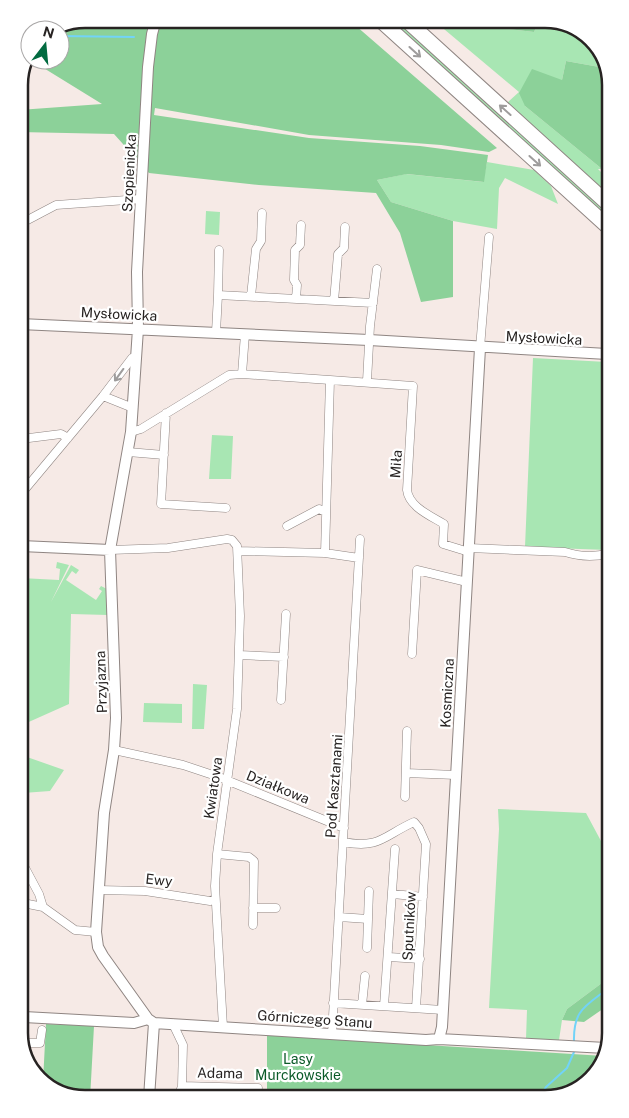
<svg xmlns="http://www.w3.org/2000/svg" width="629" height="1118" viewBox="0 0 629 1118" font-family="'Public Sans',sans-serif">
<style>
.green{fill:#a8e6b3}
.forest{fill:#8cd199}
.lines{fill:none;stroke-linecap:round;stroke-linejoin:round}
.stream{stroke:#72d3f8;stroke-width:2}
.street-casing{stroke:#8f8582;stroke-width:9}
.secondary-casing{stroke:#8f8582;stroke-width:12}
.highway-casing{stroke:#8f8582;stroke-width:16}
.street{stroke:#fff;stroke-width:8}
.secondary{stroke:#fff;stroke-width:10}
.highway{stroke:#fff;stroke-width:14}
.oneway{stroke:#9e9c9c}
.labels{text-anchor:middle;stroke-width:4.5;stroke-linejoin:round;paint-order:stroke}
.street-label{font-size:14px;fill:#272322;stroke:#fff}
.park-label{font-size:14px;fill:#0b5a28;stroke:#fff}
.rim{fill:none;stroke:#272322;stroke-width:2.5}
</style>
<rect width="100%" height="100%" fill="#f6eae6"/>
<path class="green" d="M385,19h13l208,188v13z
M432,19h36l31,9 35,4 6,-13c25,0 65,21 65,49l-39,-7 -4,19 -37,26 77,63h-4l8,8v16l-99,-90 12,-11z
M487,162l47,8 17,16 7,18 -53,-26 -6,10 -2,41 -44,-8 -62,-19 -14,-22 29,-6 77,8z
M206,211l14,1 -1,23 -14,-1z
M533,358l74,4 1,188 -83,-3z
M212,435l21,1 -2,43h-22z
M57,562l12,3 -18,37 20,-37 8,5 -3,4 -4,-3 -6,9 30,20 6,-9 -3,-2 2,-3 6,3 1,26 -37,-1 -2,90 -47,21 -1,-147 38,2 1,-11 -4,-1z
M193,684l14,1 -3,44h-12z
M144,703l38,1v19l-39,-1z
M22,750l5,7 37,13 -14,21 -27,2z
M498,809l88,4 15,28 8,-3 1,139 -43,32 -5,11 -3,20 -33,-1 1,-29 -38,-2 10,-179z"/>
<path class="forest" d="M85,19h263l149,129 -8,4 -48,-7 -132,-10 -154,-27 -1,7 155,23 111,8 68,9 -4,27 -77,-8 -30,6 14,22 62,19v76l-32,5 -21,-69 -24,-40 -117,-8 -110,-12 -35,-39 -95,-2v-22l83,-6 -73,-45 1,-3v4h30v-30h-2z
M468,19h72l-6,13 -35,-4z
M566,61l39,7 1,102 -4,-1 -77,-63 -6,-13 13,-24 30,11z
M610,977v27l-26,18 -22,-2 5,-11z
M46,1024l48,2 -4,73c-15,0 -38,-6 -47,-18z
M267,1035l337,21 -5,14 -29,24 -303,3z"/>
<g class="lines">
<path class="stream" d="M60,36l74,1
M574,1042c-1,-33 12,-36 36,-55
M542,1094l4,-7 21,-19 7,-16"/>
<defs>
<path id="street" d="M20,224l36,-19 85,-6
M218,295l1,-45
M251,296l5,-47 5,-8 1,-28
M296,299l1,-14 -3,-5 1,-30 5,-5 1,-20
M334,301l4,-47 6,-6 1,-21
M216,332l2,-37 155,8
M480,348l9,-111
M242,374l3,-40
M367,381l3,-55 7,-57
M103,396l30,12
M166,413l-5,91 65,4
M131,432l10,-3 88,-54 13,-1 88,6
M21,439l40,-5 7,4
M128,452l36,3
M21,494l82,-98 29,-38 4,-1
M287,526l32,-17 7,3
M469,548l96,4c15,5 28,5 43,2
M110,550l58,-2 59,-9 5,1 5,6 3,70 -3,93 -20,145 -2,32 8,141
M238,551l87,2 34,5
M325,553l5,-173 83,6 -6,104c2,17 24,26 37,34l-1,20 26,8
M412,654l5,-84 50,12
M239,655l45,2
M281,700l5,-86
M114,750l69,15 36,12 125,51
M406,773l50,2
M405,797l2,-66
M343,842c37,7 40,-6 71,-20l5,6 7,16 -10,164
M217,854l32,3 5,4 -1,64
M23,864l16,30 4,13 32,23 21,2
M98,890l47,1 65,10 5,-2
M393,894l30,3
M23,903l20,4
M253,908h23
M339,917l29,2
M367,948l2,-57
M389,957l31,2
M333,1003l110,7
M362,1005l3,-29
M384,1006l11,-157
M173,1024l10,21 -1,41 -4,12
M332,1034l28,-495
M24,1043h16l2,-13
M33,1070h5
M182,1086l76,2"/>
<path id="secondary" d="M156,19l-4,15 -4,33 -11,205 1,57 -7,103 -21,118 6,168 -2,32 -10,63 -8,119 2,15 5,9 45,63 6,4 272,17 13,-1 167,9
M20,324l349,16 238,14
M21,546l89,4
M24,1017l110,6 14,-4
M439,1039l3,-12 38,-679
M149,1098l5,-75"/>
<path id="highway" d="M379,19l227,206
M405,19l201,183"/>
</defs>
<use href="#street" class="street-casing"/>
<use href="#secondary" class="secondary-casing"/>
<use href="#highway" class="highway-casing"/>
<use href="#street" class="street"/>
<use href="#secondary" class="secondary"/>
<use href="#highway" class="highway"/>
</g>
<defs><path id="oneway-shaft" d="M-6 0H5M1.5-3L5.5 0L1.5 3" fill="none" stroke-width="1.6" stroke-linecap="round" stroke-linejoin="round" transform="scale(1.25)"/></defs>
<g class="oneway">
<use href="#oneway-shaft" transform="translate(415 52) rotate(42)"/>
<use href="#oneway-shaft" transform="translate(505 110) rotate(-138)"/>
<use href="#oneway-shaft" transform="translate(535 161) rotate(42)"/>
<use href="#oneway-shaft" transform="translate(119 375) rotate(126)"/>
</g>
<g class="labels">
<g class="street-label">
<text transform="translate(129 173) rotate(-87)" y="5">Szopienicka</text>
<text transform="translate(119 314) rotate(3)" y="5">Mysłowicka</text>
<text transform="translate(544 338) rotate(3)" y="5">Mysłowicka</text>
<text transform="translate(396 464) rotate(-86)" y="5">Miła</text>
<text transform="translate(101 682) rotate(-92)" y="5">Przyjazna</text>
<text transform="translate(447 693) rotate(-87)" y="5">Kosmiczna</text>
<text transform="translate(334 786) rotate(-86)" y="5">Pod Kasztanami</text>
<text transform="translate(278 787) rotate(22)" y="5">Działkowa</text>
<text transform="translate(213 788) rotate(-82)" y="5">Kwiatowa</text>
<text transform="translate(159 880) rotate(6)" y="5">Ewy</text>
<text transform="translate(409 926) rotate(-87)" y="5">Sputników</text>
<text transform="translate(315 1019) rotate(4)" y="5">Górniczego Stanu</text>
<text transform="translate(220 1073) rotate(1)" y="5">Adama</text>
</g>
<g class="park-label">
<text x="298" y="1064">Lasy<tspan x="298" dy="16">Murckowskie</tspan></text>
</g>
</g>
<path d="M0 0H629V1118H0ZM85 28H545A57 57 0 0 1 602 85V1033A57 57 0 0 1 545 1090H85A57 57 0 0 1 28 1033V85A57 57 0 0 1 85 28Z" fill="#fff" fill-rule="evenodd"/>
<path class="rim" d="M85 28H545A57 57 0 0 1 602 85V1033A57 57 0 0 1 545 1090H85A57 57 0 0 1 28 1033V85A57 57 0 0 1 85 28Z"/>
<g transform="translate(45 45) rotate(16)"><circle r="24" fill="#ffffff" stroke="#a9a7a7"/>
<path d="M0-4L9 19L0 12L-9 19Z" fill="#026b41"/>
<text y="-8" font-size="14" font-weight="bold" text-anchor="middle" fill="#272322">N</text>
</g>
</svg>
